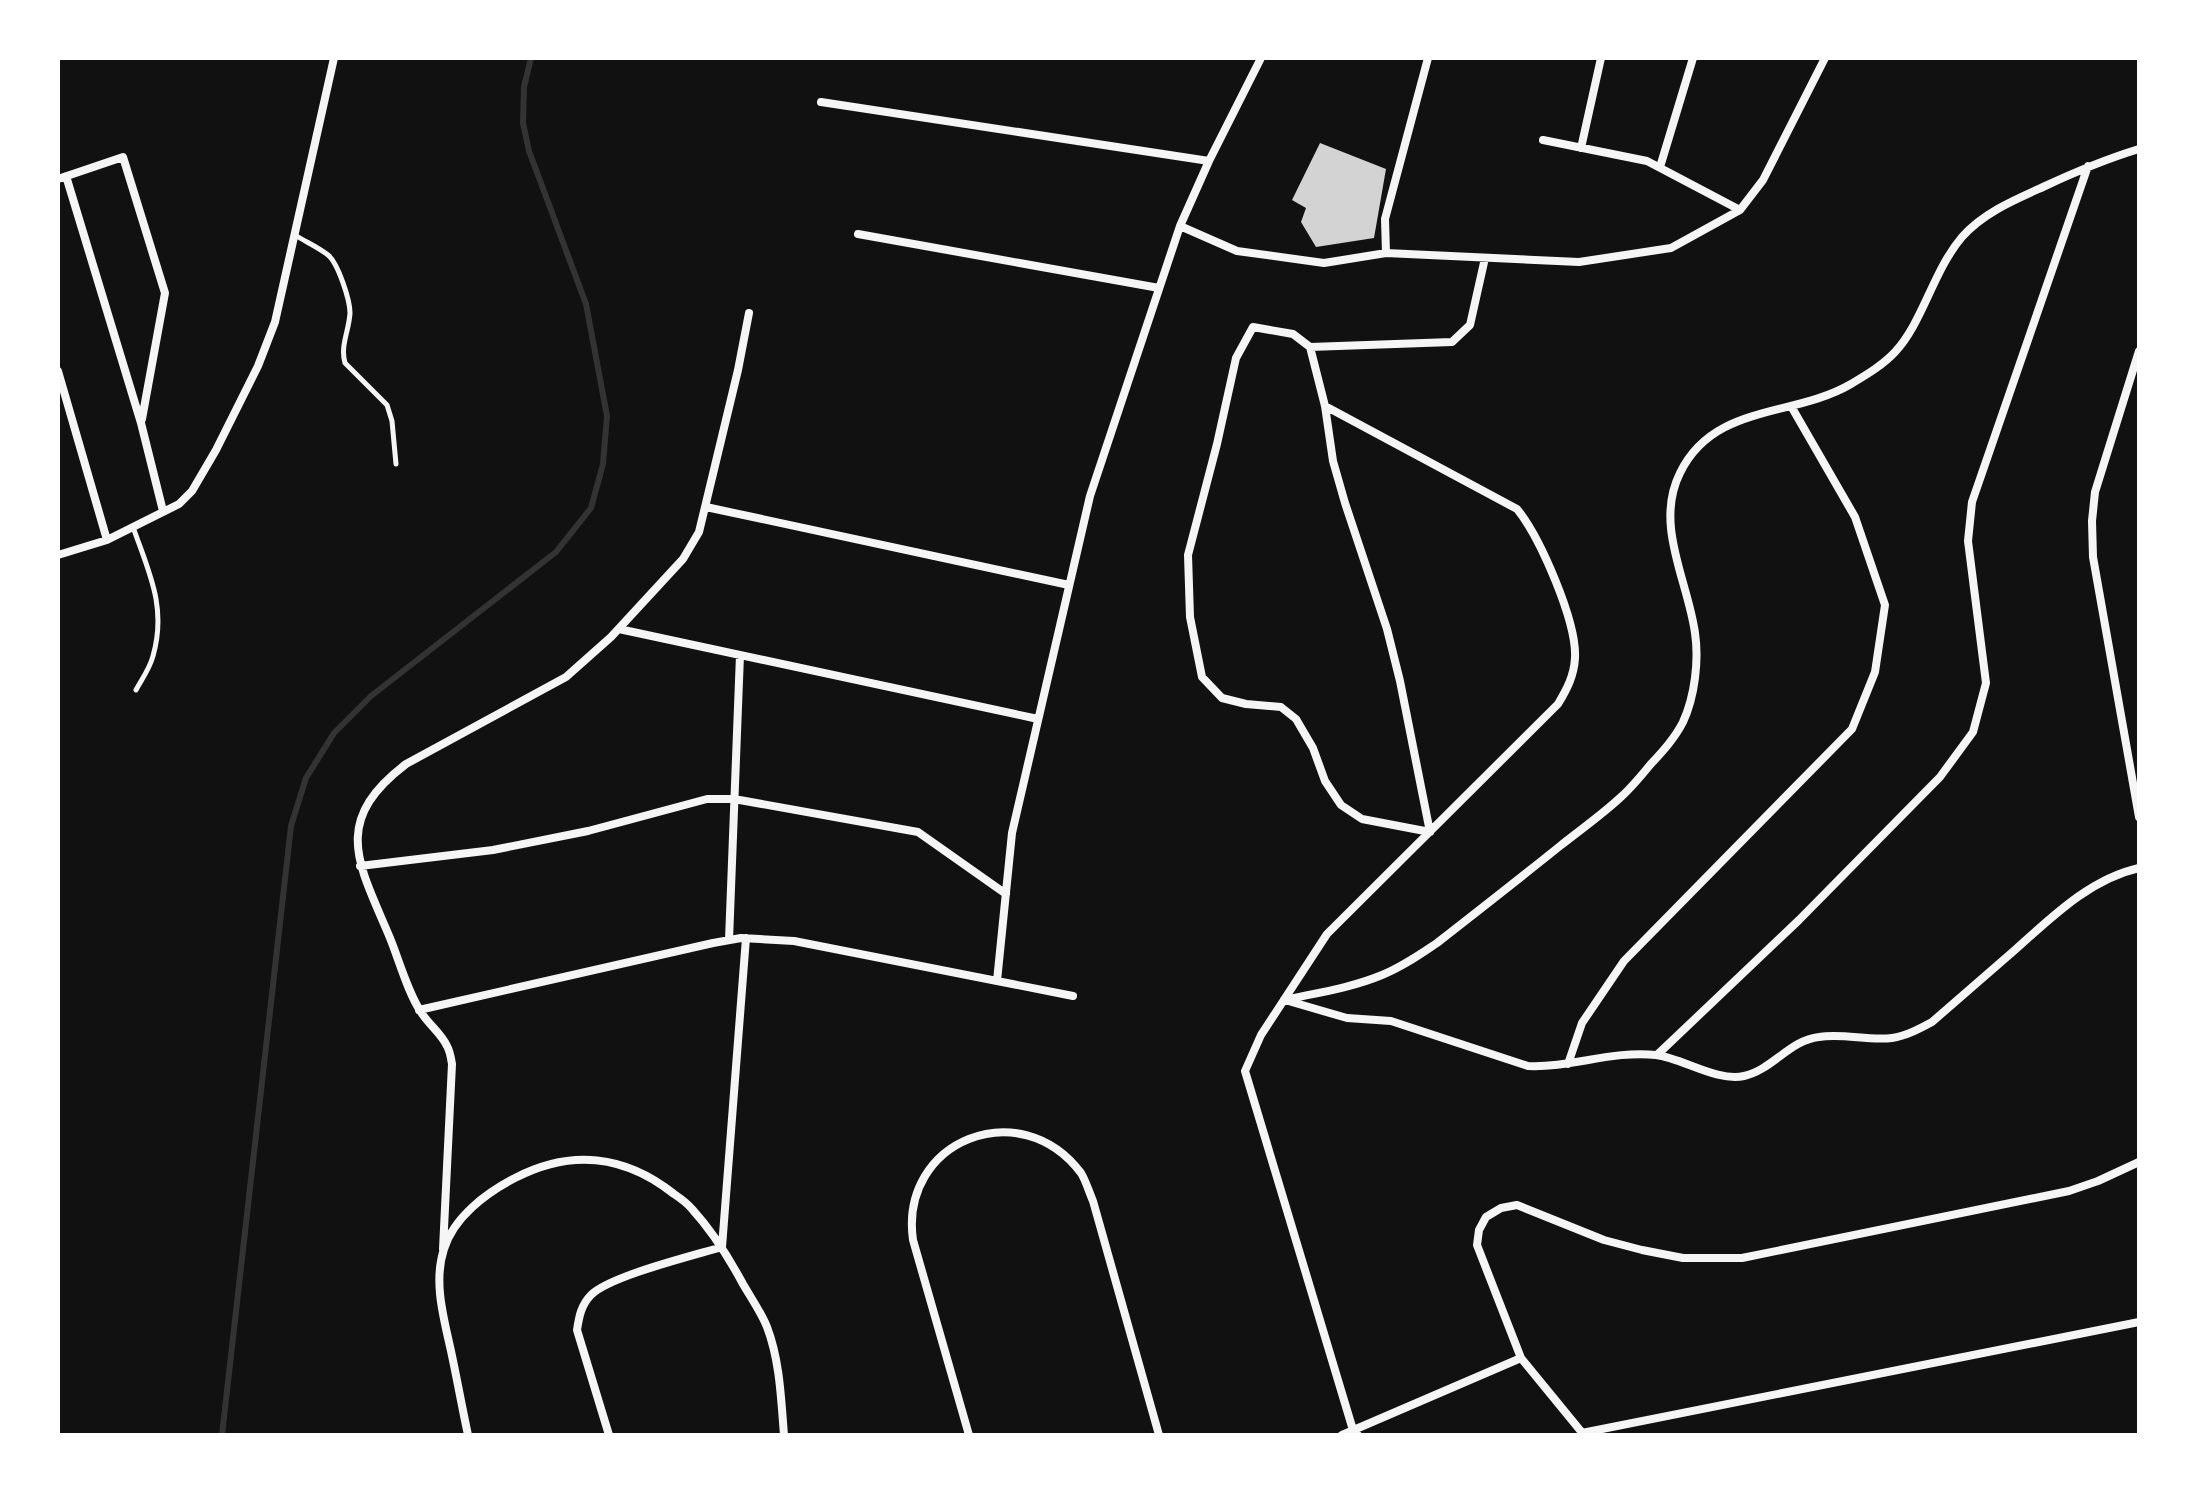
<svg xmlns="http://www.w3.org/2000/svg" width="2197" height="1493" viewBox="0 0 2197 1493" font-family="Roboto,sans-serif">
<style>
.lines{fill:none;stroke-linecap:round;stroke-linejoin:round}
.stream{stroke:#333;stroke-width:6}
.building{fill:#d3d3d3}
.service{stroke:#f5f5f5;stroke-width:5}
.minor{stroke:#f5f5f5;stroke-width:8}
</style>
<rect width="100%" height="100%" fill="#111"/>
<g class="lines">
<path class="stream" d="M222,1435l69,-609 15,-48 28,-45 37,-37 185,-144 35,-44 12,-44 4,-48 -21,-112 -57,-153 -6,-28 1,-36 7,-29"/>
</g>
<path class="building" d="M1320,143l66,26 -12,69 -58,9 -15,-25 5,-14 -14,-8z"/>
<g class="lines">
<path class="service" d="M295,235c11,7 23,12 33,20 10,8 22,45 22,58 -1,18 -10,33 -5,50l42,42 5,16 4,43
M133,527c16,46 34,80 20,129 -3,12 -11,23 -17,34"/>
<path class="minor" d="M821,102l388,59
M1543,140l104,21 93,49
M1581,148l20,-90
M1660,167l33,-109
M66,176l75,247 22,88
M58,179l65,-22 42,136 -23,126
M1180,226l57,25 87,12 62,-10 193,9 92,-14 69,-38 23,-30 62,-122
M858,234l301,54
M1386,253l-1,-34 43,-161
M1253,327l40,7 17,13 15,59 8,55 12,42 42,126 13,52 30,151 -68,-13 -21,-14 -16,-24 -12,-33 -17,-29 -15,-12 -35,-3 -24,-6 -20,-21 -12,-60 -2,-62 29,-111 19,-86z
M1310,347l142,-5 18,-17 15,-67
M2139,351l-44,141 -3,29 1,36 46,260
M58,371l49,169
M1325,406l192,103c23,28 60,113 58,149 -1,18 -8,31 -17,46l-231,230 -66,101 -16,36 108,359 5,5
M706,507l363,78
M58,555l49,-15 72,-36 13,-13 24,-41 42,-84 17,-44 59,-264
M619,629l419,90
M360,866l133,-16 95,-19 119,-32h27l184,33 88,62
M729,940l11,-285
M997,981l15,-148 78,-337 90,-270 29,-65 52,-103
M1284,1000c32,-7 67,-12 98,-25 20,-8 37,-20 55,-32 41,-32 82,-64 123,-97 20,-16 43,-32 62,-50 10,-9 19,-20 28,-31 12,-13 25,-27 33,-43 12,-26 16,-62 12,-89 -7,-52 -41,-108 -15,-160 34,-70 113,-55 171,-89 15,-9 32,-19 44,-32 28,-30 38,-81 67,-115 21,-24 52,-37 81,-50 32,-15 63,-28 96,-38
M1285,1000l62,18 44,3 137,45c42,2 85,-16 128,-11 26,3 61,27 88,21 28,-6 46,-36 75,-39 24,-4 49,4 73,1 14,-2 27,-9 40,-16 28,-24 56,-49 84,-73 36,-32 74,-70 123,-81
M419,1010l294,-67 28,-5 53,3 279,55
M1657,1055l142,-135 141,-143 33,-45 13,-49 -18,-142 4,-39 116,-336
M1568,1064l14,-41 42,-62 228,-232 23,-57 10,-67 -30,-88 -64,-111
M443,1249l9,-185c-1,-6 -2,-13 -5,-18 -6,-13 -19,-22 -26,-34 -13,-19 -22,-52 -31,-74 -31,-74 -60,-116 16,-174l160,-87 45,-40 72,-78 16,-27 39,-162 11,-57
M1582,1433l557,-111
M468,1435c-6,-28 -11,-56 -17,-84 -7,-32 -18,-69 -7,-102 10,-32 42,-56 71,-71 56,-29 110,-23 159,16 6,4 13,9 18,15 21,23 37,49 51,75 8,14 18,28 24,43 13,34 14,72 17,108
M609,1435l-32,-105c2,-13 4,-25 14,-35 19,-19 101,-39 131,-48l24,-309
M969,1435l-56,-195c-14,-99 107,-148 168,-67 5,8 8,19 12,28l66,234
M1342,1435l179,-77
M1584,1435l-63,-77 -44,-113 2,-15 7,-13 15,-9 16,-3 87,35 38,10 41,8h59l327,-67 29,-10 41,-19"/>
</g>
<rect width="2197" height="1493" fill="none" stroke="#ffffff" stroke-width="120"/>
</svg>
